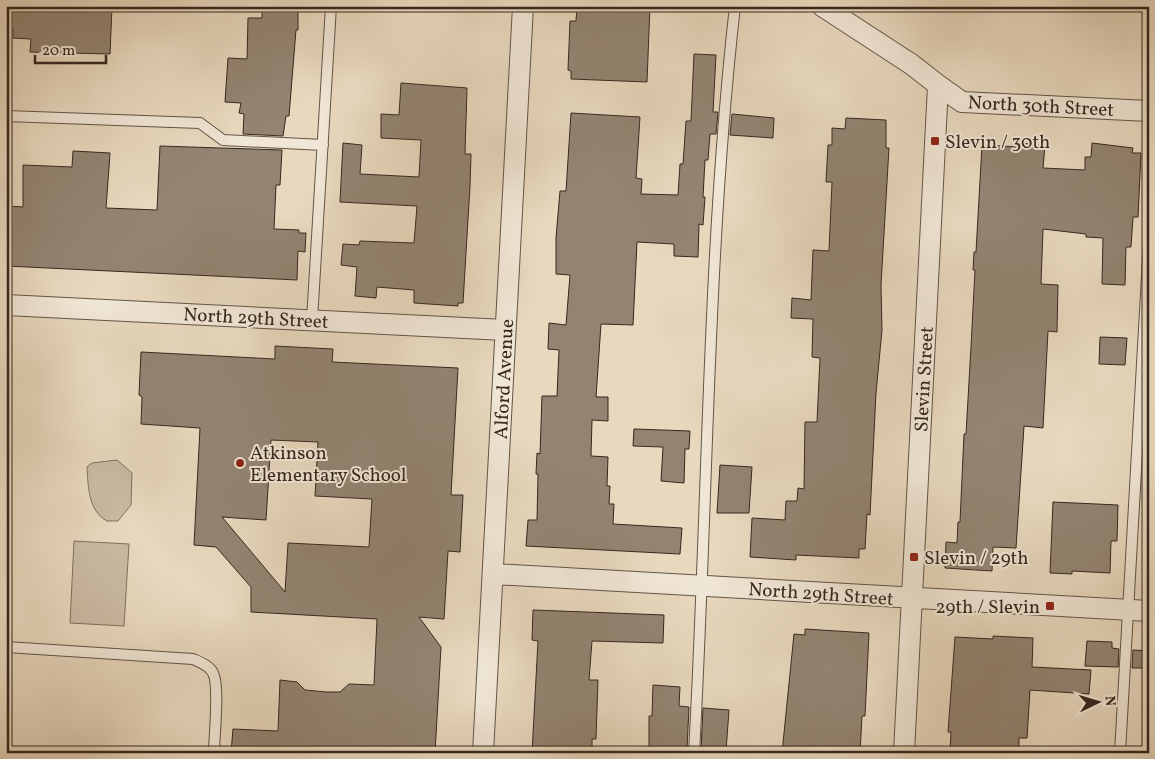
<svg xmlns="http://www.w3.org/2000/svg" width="1155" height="759" viewBox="0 0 1155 759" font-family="Vollkorn,serif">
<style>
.green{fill:#cabaa3;stroke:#807161}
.building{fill:#938472;stroke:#36281f;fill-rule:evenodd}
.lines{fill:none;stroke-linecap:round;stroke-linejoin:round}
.lane-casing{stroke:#625447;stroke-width:12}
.street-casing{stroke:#625447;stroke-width:22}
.lane{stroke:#f0e6d5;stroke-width:10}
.street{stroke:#f0e6d5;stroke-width:20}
.poi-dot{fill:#8f2418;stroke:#f0e6d5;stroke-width:2}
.labels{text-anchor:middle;stroke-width:4;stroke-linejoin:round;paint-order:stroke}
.street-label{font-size:19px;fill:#36281f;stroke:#f0e6d5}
.poi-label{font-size:19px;fill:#36281f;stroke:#f0e6d5;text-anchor:start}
</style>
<rect width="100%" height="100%" fill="#e8d8be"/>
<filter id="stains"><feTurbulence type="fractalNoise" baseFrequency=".004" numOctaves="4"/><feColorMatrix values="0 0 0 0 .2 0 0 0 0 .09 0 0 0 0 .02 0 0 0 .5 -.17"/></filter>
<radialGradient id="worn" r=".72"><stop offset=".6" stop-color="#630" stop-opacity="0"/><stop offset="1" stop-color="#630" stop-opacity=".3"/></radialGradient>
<path class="green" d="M117,460l15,13 -1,32 -13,16h-11c-19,-10 -19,-36 -20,-54l5,-4z
M74,541l55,3 -5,82 -54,-3z"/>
<path class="building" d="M16,6h96l-2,48 -80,-2 1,-13 -18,-1v-9h-7v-22z
M262,6h36v24h-2l-7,86h-3l-3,20 -40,-2 1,-20 -5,-1 2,-10 -16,-1 3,-44 19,1 1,-41h14z
M577,6h73l-3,76 -76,-3v-8l-3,-1 2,-49h6z
M694,54l22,1 -3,57h5l-2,22h-6l-2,26h-3l-2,37h2l-2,28 -4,-1 -1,33 -24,-1v-12l-37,-2 -4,83 -32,-1 -5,73h12v24l-16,-1 -1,36 17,1 -1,29h3l-1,18h5l-1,20 69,4 -2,26 -154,-8 2,-26h9l1,-46h-2l1,-21 3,1 2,-58h15l2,-46 -11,-1 1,-26 17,2 4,-50 -14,-1v-36l4,-47h6l5,-78 69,4 -4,61 6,1 -1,15 37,1 2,-31h3l3,-43h5z
M401,83l66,5 -2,66h6l-1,32 -7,117h-5v3l-44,-3v-13l-37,-3 -1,11 -21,-2 2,-29 -16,-2 2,-21 16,1 1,-4 54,2 3,-37 -77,-4 3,-59 19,2 -2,29 59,3 2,-37 -40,-2v-24l18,1z
M732,114l42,4 -1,20 -43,-3z
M846,118l40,2v28h3l-8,137 1,45 -6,63 -6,122 -3,-1 -2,35h-6v9l-63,-3v5l-46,-3 2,-39 33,2 1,-19h11l1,-13 6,1 1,-67h12l3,-64 -8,-1 1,-38 -22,-1 1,-20 19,2 2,-50 16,1 3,-69h-6l2,-37h4v-17l13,1z
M1019,143l26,2 -2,23 42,2v-13h6l1,-14 41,5 -1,5h9l-3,64h-5l-2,30h-5l-1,38 -23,-1 1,-46 -17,-1v-3l-43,-5 -2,55 17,1 -1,47 -9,-1 -5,97 -19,-2 -8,122 -23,-1 -1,24 -47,-3 1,-26 11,1 1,-21h2l4,-88h2l5,-87 4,-77h-2l1,-18h2l6,-107 37,2z
M160,146l122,4 -2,35h-4l-2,44 25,1v3h7l-1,19 -7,-1 -1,29 -291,-14 2,-60 15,1v-42l49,2 1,-16 37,2 -4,55 51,2z
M1100,337l27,1 -2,27 -26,-1z
M275,346l58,3 -1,13 126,6 -7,127h12l-3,57 -12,-1 -4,68 -25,-2 22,30 -6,106h-204l2,-24 45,2 2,-51 17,2 8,8 21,2h14l9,-8 25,1 3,-66 -126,-7v-25l-35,-40 -22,-2 6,-117 -59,-4 1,-27 -3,-2 2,-43 134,7zM271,440l47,2 -3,54 57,3 -3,48 -81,-4 -3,49 -63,-75 44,3z
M634,429l56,2 -1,18h-4l-1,34 -23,-2 2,-34 -30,-1z
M720,465l32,2 -3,46h-32z
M1053,502l65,3 -1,36h-6l-1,32 -38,-2v3l-22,-1z
M533,610l131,5 -1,28 -71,-2 -3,39h9l-2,59h-4v14h-60l6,-112 -6,-1z
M805,629l64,4 -4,83h-3l-2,37h-78l12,-119 11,1z
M993,636l40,2 -1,29 59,3 -2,24 -59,-4 -3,48h-8v15h-69l1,-21h-3l7,-95 38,2z
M1087,641l25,1v6l7,1 -1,18 -33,-1z
M1133,650l16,1v17h-17z
M653,685l27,2 -1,19 10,1 -2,42h-13v4h-25v-37h3z
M703,708l26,2 -3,41 -25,-1z"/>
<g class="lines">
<defs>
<path id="lane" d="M6,116l194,7 23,17 100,5
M312,320l19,-314
M6,647l187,12c7,3 17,7 20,14 7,13 1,63 1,80
M694,753c14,-249 13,-499 41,-747
M1120,753l29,-513"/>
<path id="street" d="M822,6l89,58 27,21 -34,668
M938,85l24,17 187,9
M6,305l499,25
M493,574l656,37
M483,753l40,-747"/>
</defs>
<use href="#lane" class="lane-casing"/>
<use href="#street" class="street-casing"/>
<use href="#lane" class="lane"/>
<use href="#street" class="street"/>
</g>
<g class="poi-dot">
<rect x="930" y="136" width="10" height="10" rx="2.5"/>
<circle cx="240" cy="463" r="5"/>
<rect x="909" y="552" width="10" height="10" rx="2.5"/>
<rect x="1045" y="601" width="10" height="10" rx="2.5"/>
</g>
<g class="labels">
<g class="street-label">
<text transform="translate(1041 105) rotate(3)" y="7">North 30th Street</text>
<text transform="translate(256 317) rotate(3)" y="7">North 29th Street</text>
<text transform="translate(503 379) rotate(-87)" y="7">Alford Avenue</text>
<text transform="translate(923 379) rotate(-87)" y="7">Slevin Street</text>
<text transform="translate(821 593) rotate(4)" y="7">North 29th Street</text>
</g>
<g class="poi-label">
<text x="945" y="148">Slevin / 30th</text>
<text x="250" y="459">Atkinson<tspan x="250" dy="22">Elementary School</tspan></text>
<text x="924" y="564">Slevin / 29th</text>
<text x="1040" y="613" text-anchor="end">29th / Slevin</text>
</g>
</g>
<rect width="1155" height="759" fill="none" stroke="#e8d8be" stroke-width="25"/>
<rect x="8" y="8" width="1140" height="744" fill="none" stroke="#36281f" stroke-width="2.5"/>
<rect x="12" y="12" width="1130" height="734" fill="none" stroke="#36281f"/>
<g transform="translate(1098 702) rotate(85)" stroke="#f0e6d5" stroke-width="4" paint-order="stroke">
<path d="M0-4L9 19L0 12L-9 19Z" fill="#36281f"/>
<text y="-8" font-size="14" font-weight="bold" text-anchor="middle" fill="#36281f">N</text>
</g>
<path d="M35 55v8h71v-8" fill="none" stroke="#36281f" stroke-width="2.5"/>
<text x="42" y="55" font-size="15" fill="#36281f" stroke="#f0e6d5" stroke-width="4" paint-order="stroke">20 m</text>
<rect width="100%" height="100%" filter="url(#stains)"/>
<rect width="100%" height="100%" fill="url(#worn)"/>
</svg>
